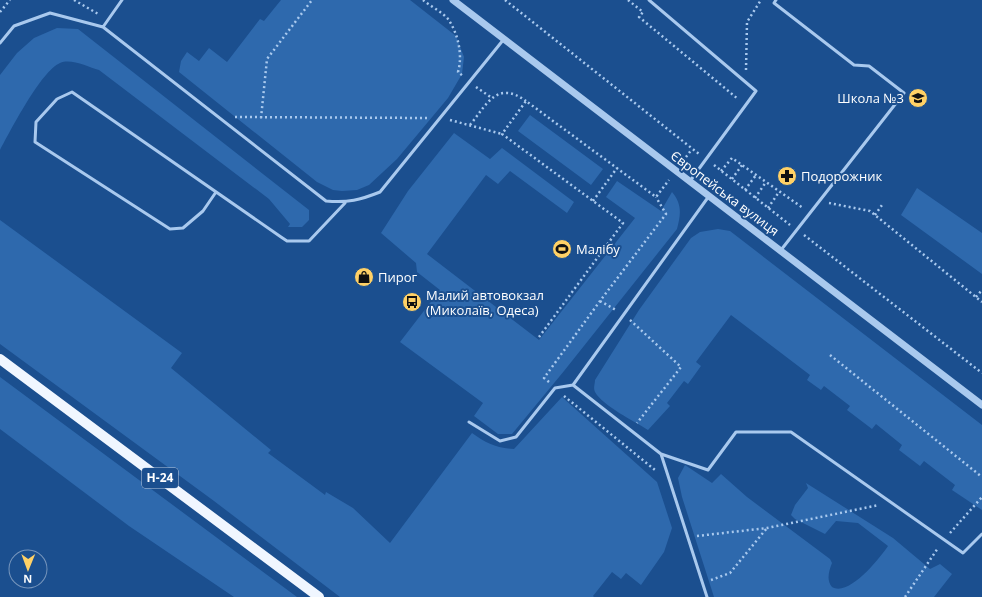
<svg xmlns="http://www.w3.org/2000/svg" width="982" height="597" viewBox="0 0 982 597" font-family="'Open Sans',sans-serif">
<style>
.green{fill:#2e69ad}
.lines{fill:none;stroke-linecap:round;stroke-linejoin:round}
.path{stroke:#a9c9ee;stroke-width:2.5;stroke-dasharray:2 3;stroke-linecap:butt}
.service{stroke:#a9c9ee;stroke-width:3}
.tertiary{stroke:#a9c9ee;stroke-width:7}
.primary{stroke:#f0f6ff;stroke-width:10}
.labels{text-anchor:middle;stroke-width:4;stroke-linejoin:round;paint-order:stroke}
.shield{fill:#1b4f8f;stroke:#bbcadd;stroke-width:1}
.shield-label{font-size:12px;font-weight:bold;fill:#fff}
.poi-label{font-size:13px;fill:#fff;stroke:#1b4f8f;text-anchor:start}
.street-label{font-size:13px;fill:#fff;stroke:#1b4f8f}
</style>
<rect width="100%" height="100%" fill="#1b4f8f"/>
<path class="green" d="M281,0h129l46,36 8,21 -2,17 -14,24 -51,61 -28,26 -12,5 -15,1 -9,-1 -16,-8 -138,-110 2,-11 6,-9 12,9 10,-13 18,14 33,-43 4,2z
M57,28l21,1 231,181v10l-7,7h-14l2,-3 -21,-25 -170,-129c-11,-3 -28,-12 -39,-7 -19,8 -49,67 -60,87v-75l17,-22 17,-15z
M530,115l73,54 -12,16 -73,-54z
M454,133l36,26 12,-11 72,54 -7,11 -57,-42 -12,13 -12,-9 -59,79 112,86 96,-122 -29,-21 11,-16 44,30 11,-19c10,12 9,22 5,37l-113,142 -52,63h-14l-24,-18 9,-13 -83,-61 40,-52 -23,-18 -1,-9 -35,-30 27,-42z
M917,188l65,45v41l-81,-59z
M0,220l182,133 -11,15 100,82 -3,3 57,42 1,-3 27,16 37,35 82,-110c14,10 24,15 42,16l48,-52 95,85 15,46 -8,24 -23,33 -15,-12 -5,6 -9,-7 -19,24 1,1h-254l-126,-96 -214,-157z
M718,229l12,2 252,194v85l-30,-20 3,-5 -31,-24 -4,5 -21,-16 3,-5 -26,-21 -4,5 -25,-19 3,-4 -26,-20 -3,4 -14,-10 3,-5 -79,-60 -35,47 5,4 -13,18 -4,-3 -17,22 3,3 -22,24c-14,-9 -45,-24 -53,-38 -2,-4 0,-8 0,-12l44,-70 52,-72 9,-6z
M0,377l297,220h-63l-105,-71 -129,-97z
M685,465l27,18 9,-9 26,23 83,62 2,4c-3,8 -6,17 0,24 17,10 47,-28 56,-41l-30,-23 -22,-2 -11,13 -30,-15 -4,-4 4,-10 13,-17 -2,-5 87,55 37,31 10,-5 12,10 -18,23h-220l-32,-100 -4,-19z"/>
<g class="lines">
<path class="path" d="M74,0l26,15
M423,0c7,6 19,12 25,19 10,14 15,36 10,53l5,4
M505,0l194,154
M628,0l15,12 -4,5 99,82
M0,12l10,-12
M746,70l1,-48 14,-22
M476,87l16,11
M235,117l193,1
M261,118l6,-59 45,-59
M450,120l52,14
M470,125c17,-21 27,-45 56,-24
M683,161l9,-12
M714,165l76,60
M721,171l11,-13 71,50
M732,179l10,-14
M745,190l11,-15
M755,198l11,-16
M593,201l24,-33
M829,203l41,8 112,91
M768,208l11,-16
M875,215l7,-10
M804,235l178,138
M976,297l6,-7
M600,301l16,9
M630,320l51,47 -44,56
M539,337l84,-114 -121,-89 24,-33 130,96 13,-17
M830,355l152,122
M549,382l-5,-4 56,-77 66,-87 -10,-17
M564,396l91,74
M950,533l32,-36
M697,536l70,-8 112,-23
M711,580l19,-7 37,-45
M905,597l33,-49"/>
<path class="service" d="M649,0l107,91 -66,90
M776,0l-2,3 80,62 15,1 35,27 -123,157
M103,27l19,-27
M0,43l14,-17 36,-13 53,14 223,174c22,2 34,-1 54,-9l124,-153
M216,192l-13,19 -20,17 -13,1 -135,-87 1,-20 21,-23 15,-7 209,145 6,4h22l36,-38
M469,422l31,19 16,-4 39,-49 18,-3
M661,454l47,16 28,-38h55l172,121 19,-19
M707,597l-46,-143 -88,-69 136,-189"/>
<path class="tertiary" d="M453,0l529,405"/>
<path class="primary" d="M0,359l319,238"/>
</g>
<defs>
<symbol id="school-disc" viewBox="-11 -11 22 22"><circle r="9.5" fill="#ffd166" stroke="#1b4f8f"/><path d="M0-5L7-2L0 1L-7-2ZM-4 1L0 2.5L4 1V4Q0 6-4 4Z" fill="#111"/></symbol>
<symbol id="pharmacy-disc" viewBox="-11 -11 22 22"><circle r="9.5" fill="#ffd166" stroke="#1b4f8f"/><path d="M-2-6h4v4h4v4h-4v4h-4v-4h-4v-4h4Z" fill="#111"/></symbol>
<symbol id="stadium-disc" viewBox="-11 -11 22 22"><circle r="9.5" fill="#ffd166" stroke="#1b4f8f"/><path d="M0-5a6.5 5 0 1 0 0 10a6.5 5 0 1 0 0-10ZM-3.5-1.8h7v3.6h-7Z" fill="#111"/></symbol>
<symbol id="shop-disc" viewBox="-11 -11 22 22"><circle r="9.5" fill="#ffd166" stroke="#1b4f8f"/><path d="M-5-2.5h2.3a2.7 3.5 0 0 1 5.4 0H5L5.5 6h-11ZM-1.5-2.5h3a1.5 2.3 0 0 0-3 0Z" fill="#111"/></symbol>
<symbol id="bus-disc" viewBox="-11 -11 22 22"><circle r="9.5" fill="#ffd166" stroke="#1b4f8f"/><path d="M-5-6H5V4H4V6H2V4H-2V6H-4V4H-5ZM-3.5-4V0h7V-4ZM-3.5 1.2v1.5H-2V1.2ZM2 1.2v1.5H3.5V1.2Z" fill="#111"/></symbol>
</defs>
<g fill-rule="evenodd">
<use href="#school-disc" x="907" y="87" width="22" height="22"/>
<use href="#pharmacy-disc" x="776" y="165" width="22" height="22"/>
<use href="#stadium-disc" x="551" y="238" width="22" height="22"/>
<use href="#shop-disc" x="353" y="266" width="22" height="22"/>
<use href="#bus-disc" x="401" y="291" width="22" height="22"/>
</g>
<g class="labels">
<rect class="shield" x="142" y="468" width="36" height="20" rx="3"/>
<g class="shield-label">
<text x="160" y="482">Н-24</text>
</g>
<g class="poi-label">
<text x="904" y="103" text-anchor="end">Школа №3</text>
<text x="801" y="181">Подорожник</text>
<text x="576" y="254">Малібу</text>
<text x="378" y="282">Пирог</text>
<text x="426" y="300">Малий автовокзал<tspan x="426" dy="15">(Миколаїв, Одеса)</tspan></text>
</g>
<g class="street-label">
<text transform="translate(725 193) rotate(37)" y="5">Європейська вулиця</text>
</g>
</g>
<g transform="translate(28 569) rotate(181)"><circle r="19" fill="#1b4f8f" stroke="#7695bc"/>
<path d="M0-3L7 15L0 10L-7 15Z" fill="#ffd166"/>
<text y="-6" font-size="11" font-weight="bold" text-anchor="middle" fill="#ffffff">N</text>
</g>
</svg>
